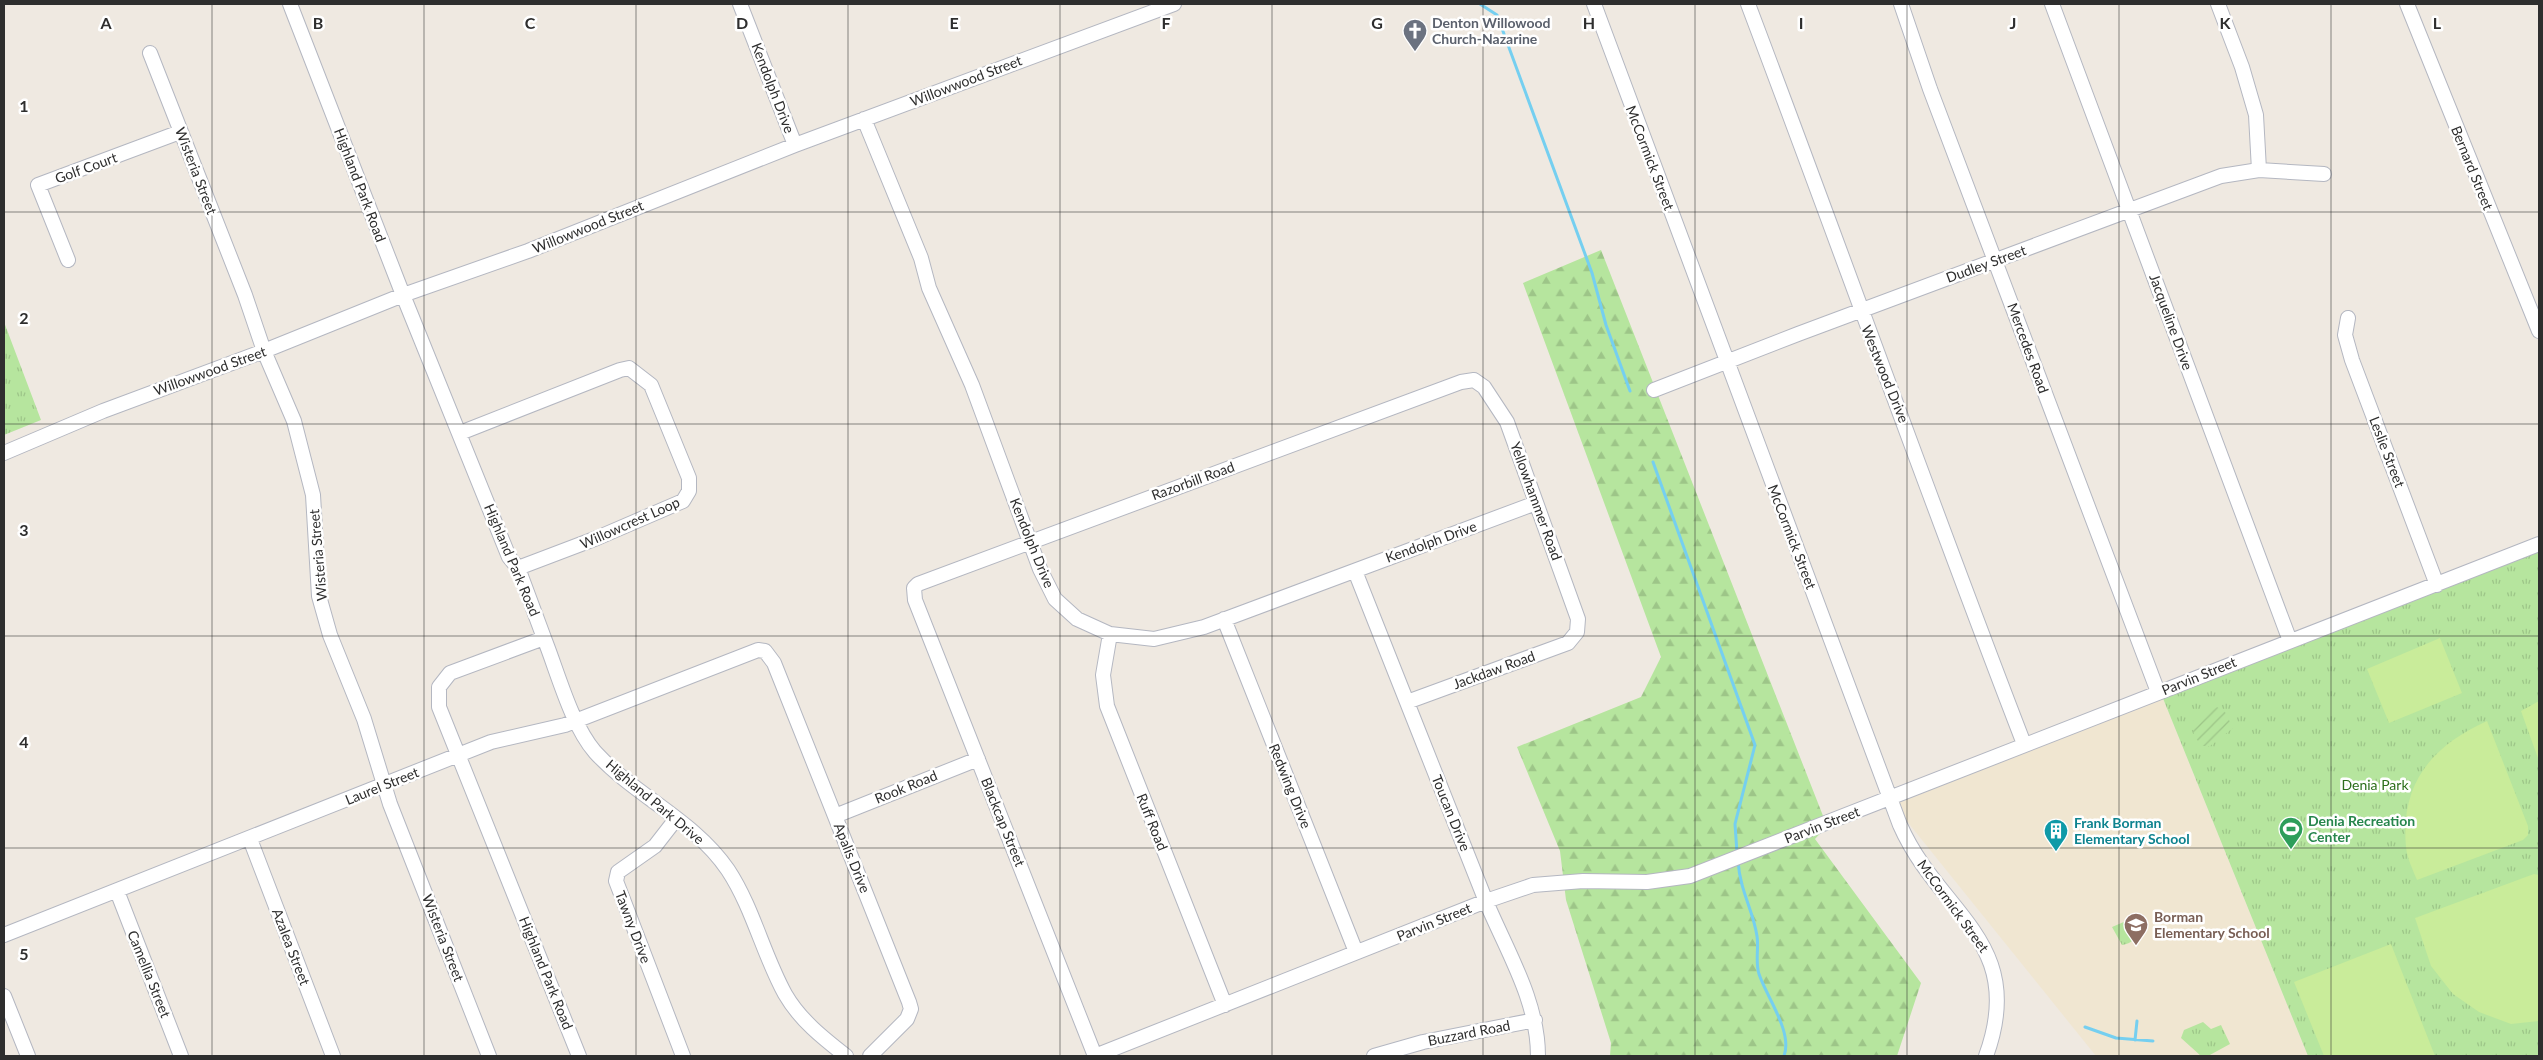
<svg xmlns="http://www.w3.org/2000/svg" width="2543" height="1060" viewBox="0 0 2543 1060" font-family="Lato,sans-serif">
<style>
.education{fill:#f0e6d1}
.grass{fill:url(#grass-tufts)}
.forest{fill:url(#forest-firs)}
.garden{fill:url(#garden-furrows)}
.pitch{fill:#c9ec9a}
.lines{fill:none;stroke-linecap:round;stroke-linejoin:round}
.stream{stroke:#75cff0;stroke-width:3}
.minor-casing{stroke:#b4b7c1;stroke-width:16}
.minor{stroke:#fff;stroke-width:14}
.grid{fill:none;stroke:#2e2e2e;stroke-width:1;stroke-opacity:0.55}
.labels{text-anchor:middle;stroke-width:5;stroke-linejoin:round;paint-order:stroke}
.worship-label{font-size:14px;font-weight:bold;fill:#5b616d;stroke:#fff;text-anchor:start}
.street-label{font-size:14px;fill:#2e2e2e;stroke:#fff}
.park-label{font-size:14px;fill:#2c6e1b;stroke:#fff}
.leisure-label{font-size:14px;font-weight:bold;fill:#27864d;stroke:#fff;text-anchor:start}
.culture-label{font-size:14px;font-weight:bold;fill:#0d838f;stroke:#fff;text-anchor:start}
.education-label{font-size:14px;font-weight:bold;fill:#785e54;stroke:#fff;text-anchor:start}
.grid-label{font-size:16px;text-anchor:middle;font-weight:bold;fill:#2e2e2e;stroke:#fff;stroke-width:5;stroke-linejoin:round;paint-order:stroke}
</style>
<defs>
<pattern id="grass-tufts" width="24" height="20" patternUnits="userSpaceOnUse" patternTransform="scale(1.25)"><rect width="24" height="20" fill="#b6e59e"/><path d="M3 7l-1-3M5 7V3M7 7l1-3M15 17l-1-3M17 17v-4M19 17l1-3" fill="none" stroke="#9dc588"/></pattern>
<pattern id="forest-firs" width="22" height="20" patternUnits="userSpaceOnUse" patternTransform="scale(1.25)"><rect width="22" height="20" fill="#b6e59e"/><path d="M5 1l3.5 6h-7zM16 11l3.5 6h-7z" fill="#9dc588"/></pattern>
<pattern id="garden-furrows" width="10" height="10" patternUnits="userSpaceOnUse" patternTransform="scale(1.25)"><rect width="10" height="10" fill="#b6e59e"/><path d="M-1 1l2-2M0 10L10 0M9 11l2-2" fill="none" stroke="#9dc588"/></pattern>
</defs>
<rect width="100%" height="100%" fill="#efe9e1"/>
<path class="education" d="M2160,691l148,365h-212l-207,-257z"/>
<path class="grass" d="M4,322l37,98 -37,15z
M2539,544v512h-231l-148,-365z
M2126,921l8,2c4,11 2,20 -12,22l-10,-18z
M2203,1022l8,7 10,-4 9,19 -22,12h-7l-20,-18 3,-8z"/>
<path class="forest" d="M1601,250l226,576 -12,13 106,144 -24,73h-287l1,-13 -45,-143 -6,-49 -43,-104 124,-50 20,-40 -138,-374z"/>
<path class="garden" d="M2217,707l8,5 8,16 -23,18h-8c-7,-8 -11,-14 -9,-25z"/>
<path class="pitch" d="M2440,638l22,55 -73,30 -22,-54z
M2539,701v60l-18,-50z
M2487,721l41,105v9l-5,5 -106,40c-4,-10 -10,-22 -11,-33 -6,-64 26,-101 81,-126z
M2534,874l5,1v146l-28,3 -32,-12 -26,-18 -22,-28 -16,-48z
M2391,944l44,112h-111l-30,-74z"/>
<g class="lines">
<path class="stream" d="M1480,4l17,11 95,258 14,52 24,66
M1653,462l102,283 -20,79 2,29
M1738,861c2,30 15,49 19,75 2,12 -2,26 2,38 8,24 34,58 25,82
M2085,1027l31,11 37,3
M2135,1040l2,-19"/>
<defs>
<path id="minor" d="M290,4l113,291 106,262 9,11 26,70 -94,35 -11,14v20l140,349
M740,4l55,141
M1594,4l306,821c39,89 128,116 86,231
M1748,4c93,246 181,494 276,740
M1901,4l29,85 228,603
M2052,4l238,637
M2218,4l24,63 14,48 3,55
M2407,4l132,327
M150,53l95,242 19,56 30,70 19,74 6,101 11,39 34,84 26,85 99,252
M864,119l57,139 8,30 43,97 68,184 15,30 22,20 33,15 44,5 50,-12 332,-124
M68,260l-30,-75 142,-53
M2348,318l-3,17 7,25 85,225
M1654,390l144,-56 423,-158 38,-6 65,4
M460,433l160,-63 9,-2 22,17 38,93v13l-6,10 -86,37 -79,30
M4,453l99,-42 161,-60 139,-56 125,-44 267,-106 379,-141
M1355,571c44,109 86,219 130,328 21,51 53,101 53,157
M1224,619l132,333
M1110,634l-7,41 4,31 118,299
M544,638c14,35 27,86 51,114 40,44 99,68 133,118 25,38 35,84 57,124 15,26 38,44 61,62
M835,816l143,-57
M676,819l-21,27 -37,26 -2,9 67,175
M250,839l83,217
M117,891l64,165
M4,935l487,-193 74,-17 193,-75 7,1 9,12 135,339 2,7 -4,10 -37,37
M4,996l24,60
M1095,1056l-180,-456 -1,-12 4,-4 543,-202 13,-2 10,7 23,35 71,197 -1,13 -9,11 -161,59
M1095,1056l391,-155 47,-16 50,-4 64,1 43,-6 849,-332
M1374,1056l49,-14 112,-22"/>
</defs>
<use href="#minor" class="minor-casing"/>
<use href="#minor" class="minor"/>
</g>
<path class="grid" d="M212,4v1052M424,4v1052M636,4v1052M848,4v1052M1060,4v1052M1272,4v1052M1483,4v1052M1695,4v1052M1907,4v1052M2119,4v1052M2331,4v1052M4,212h2535M4,424h2535M4,636h2535M4,848h2535"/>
<defs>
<symbol id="church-pin" viewBox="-11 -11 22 30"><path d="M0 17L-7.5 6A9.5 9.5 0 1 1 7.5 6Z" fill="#6b7280" stroke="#fff"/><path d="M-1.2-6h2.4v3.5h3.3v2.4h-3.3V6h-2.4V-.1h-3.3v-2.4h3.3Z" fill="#fff"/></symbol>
<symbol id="stadium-pin" viewBox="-11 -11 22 30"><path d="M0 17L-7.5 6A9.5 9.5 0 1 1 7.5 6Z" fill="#2e9e5b" stroke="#fff"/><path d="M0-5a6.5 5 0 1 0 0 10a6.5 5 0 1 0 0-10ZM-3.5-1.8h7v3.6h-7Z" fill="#fff"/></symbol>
<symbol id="building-pin" viewBox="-11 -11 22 30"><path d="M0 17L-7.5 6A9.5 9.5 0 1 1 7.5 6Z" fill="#0f9aa8" stroke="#fff"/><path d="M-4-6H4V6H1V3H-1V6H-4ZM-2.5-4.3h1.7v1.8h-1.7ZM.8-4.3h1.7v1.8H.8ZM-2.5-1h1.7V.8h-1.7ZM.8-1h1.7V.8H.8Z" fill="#fff"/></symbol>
<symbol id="school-pin" viewBox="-11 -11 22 30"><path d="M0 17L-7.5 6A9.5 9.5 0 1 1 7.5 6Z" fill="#8d6e63" stroke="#fff"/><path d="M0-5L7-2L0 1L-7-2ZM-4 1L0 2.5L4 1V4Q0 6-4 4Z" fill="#fff"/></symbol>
</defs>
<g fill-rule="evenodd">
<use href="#church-pin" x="1401" y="17" width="28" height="38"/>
<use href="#stadium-pin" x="2277" y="815" width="28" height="38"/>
<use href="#building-pin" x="2042" y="817" width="28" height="38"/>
<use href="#school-pin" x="2122" y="911" width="28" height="38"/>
</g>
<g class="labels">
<g class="worship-label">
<text x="1432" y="28">Denton Willowood<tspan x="1432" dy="16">Church-Nazarine</tspan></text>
</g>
<g class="street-label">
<text transform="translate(966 81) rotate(-21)" y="5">Willowwood Street</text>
<text transform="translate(773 88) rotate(69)" y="5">Kendolph Drive</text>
<text transform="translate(1650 158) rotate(69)" y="5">McCormick Street</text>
<text transform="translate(86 168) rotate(-20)" y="5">Golf Court</text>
<text transform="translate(2472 168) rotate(68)" y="5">Bernard Street</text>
<text transform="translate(196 171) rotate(69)" y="5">Wisteria Street</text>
<text transform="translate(360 185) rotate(69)" y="5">Highland Park Road</text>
<text transform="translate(588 227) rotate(-22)" y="5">Willowwood Street</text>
<text transform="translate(1986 264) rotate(-20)" y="5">Dudley Street</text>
<text transform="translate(2171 322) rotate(70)" y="5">Jacqueline Drive</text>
<text transform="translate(2028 348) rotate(70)" y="5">Mercedes Road</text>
<text transform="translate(210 371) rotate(-20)" y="5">Willowwood Street</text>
<text transform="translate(1885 374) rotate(68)" y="5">Westwood Drive</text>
<text transform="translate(2387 452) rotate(69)" y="5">Leslie Street</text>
<text transform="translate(1193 481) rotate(-20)" y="5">Razorbill Road</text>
<text transform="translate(1536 501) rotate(70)" y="5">Yellowhammer Road</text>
<text transform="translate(630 523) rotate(-24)" y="5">Willowcrest Loop</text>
<text transform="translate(1792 537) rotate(69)" y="5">McCormick Street</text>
<text transform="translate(1431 542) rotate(-20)" y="5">Kendolph Drive</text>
<text transform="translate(1032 543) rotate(68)" y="5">Kendolph Drive</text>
<text transform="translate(318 555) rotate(-95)" y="5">Wisteria Street</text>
<text transform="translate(512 560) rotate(67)" y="5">Highland Park Road</text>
<text transform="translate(1494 670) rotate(-20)" y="5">Jackdaw Road</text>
<text transform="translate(2199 676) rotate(-22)" y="5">Parvin Street</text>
<text transform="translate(382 786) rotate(-22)" y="5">Laurel Street</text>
<text transform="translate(1290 786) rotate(68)" y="5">Redwing Drive</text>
<text transform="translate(906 787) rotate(-22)" y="5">Rook Road</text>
<text transform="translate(655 802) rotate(40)" y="5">Highland Park Drive</text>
<text transform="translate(1451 813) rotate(68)" y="5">Toucan Drive</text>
<text transform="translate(1003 822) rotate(68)" y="5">Blackcap Street</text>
<text transform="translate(1152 822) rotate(68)" y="5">Ruff Road</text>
<text transform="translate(1822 825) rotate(-21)" y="5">Parvin Street</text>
<text transform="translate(852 858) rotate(68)" y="5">Apalis Drive</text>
<text transform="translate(1953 906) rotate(54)" y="5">McCormick Street</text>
<text transform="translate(1434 922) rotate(-22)" y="5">Parvin Street</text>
<text transform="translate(633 927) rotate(69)" y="5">Tawny Drive</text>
<text transform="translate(443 938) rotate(69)" y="5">Wisteria Street</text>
<text transform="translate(291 947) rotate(69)" y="5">Azalea Street</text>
<text transform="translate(546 973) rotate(68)" y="5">Highland Park Road</text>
<text transform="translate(149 974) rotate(68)" y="5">Camellia Street</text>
<text transform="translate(1469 1033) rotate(-11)" y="5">Buzzard Road</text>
</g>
<g class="park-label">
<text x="2375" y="790">Denia Park</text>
</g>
<g class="leisure-label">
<text x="2308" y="826">Denia Recreation<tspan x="2308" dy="16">Center</tspan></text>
</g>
<g class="culture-label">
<text x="2074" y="828">Frank Borman<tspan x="2074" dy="16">Elementary School</tspan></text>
</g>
<g class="education-label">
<text x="2154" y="922">Borman<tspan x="2154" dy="16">Elementary School</tspan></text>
</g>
</g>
<g class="grid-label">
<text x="106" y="29">A</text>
<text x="318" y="29">B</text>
<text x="530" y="29">C</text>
<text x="742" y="29">D</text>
<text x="954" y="29">E</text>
<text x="1166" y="29">F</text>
<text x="1377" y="29">G</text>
<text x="1589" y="29">H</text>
<text x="1801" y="29">I</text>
<text x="2013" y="29">J</text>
<text x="2225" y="29">K</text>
<text x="2437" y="29">L</text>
<text x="24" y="112">1</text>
<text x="24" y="324">2</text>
<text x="24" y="536">3</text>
<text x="24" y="748">4</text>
<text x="24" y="960">5</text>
</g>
<rect width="2543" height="1060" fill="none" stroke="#2e2e2e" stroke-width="10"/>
</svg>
